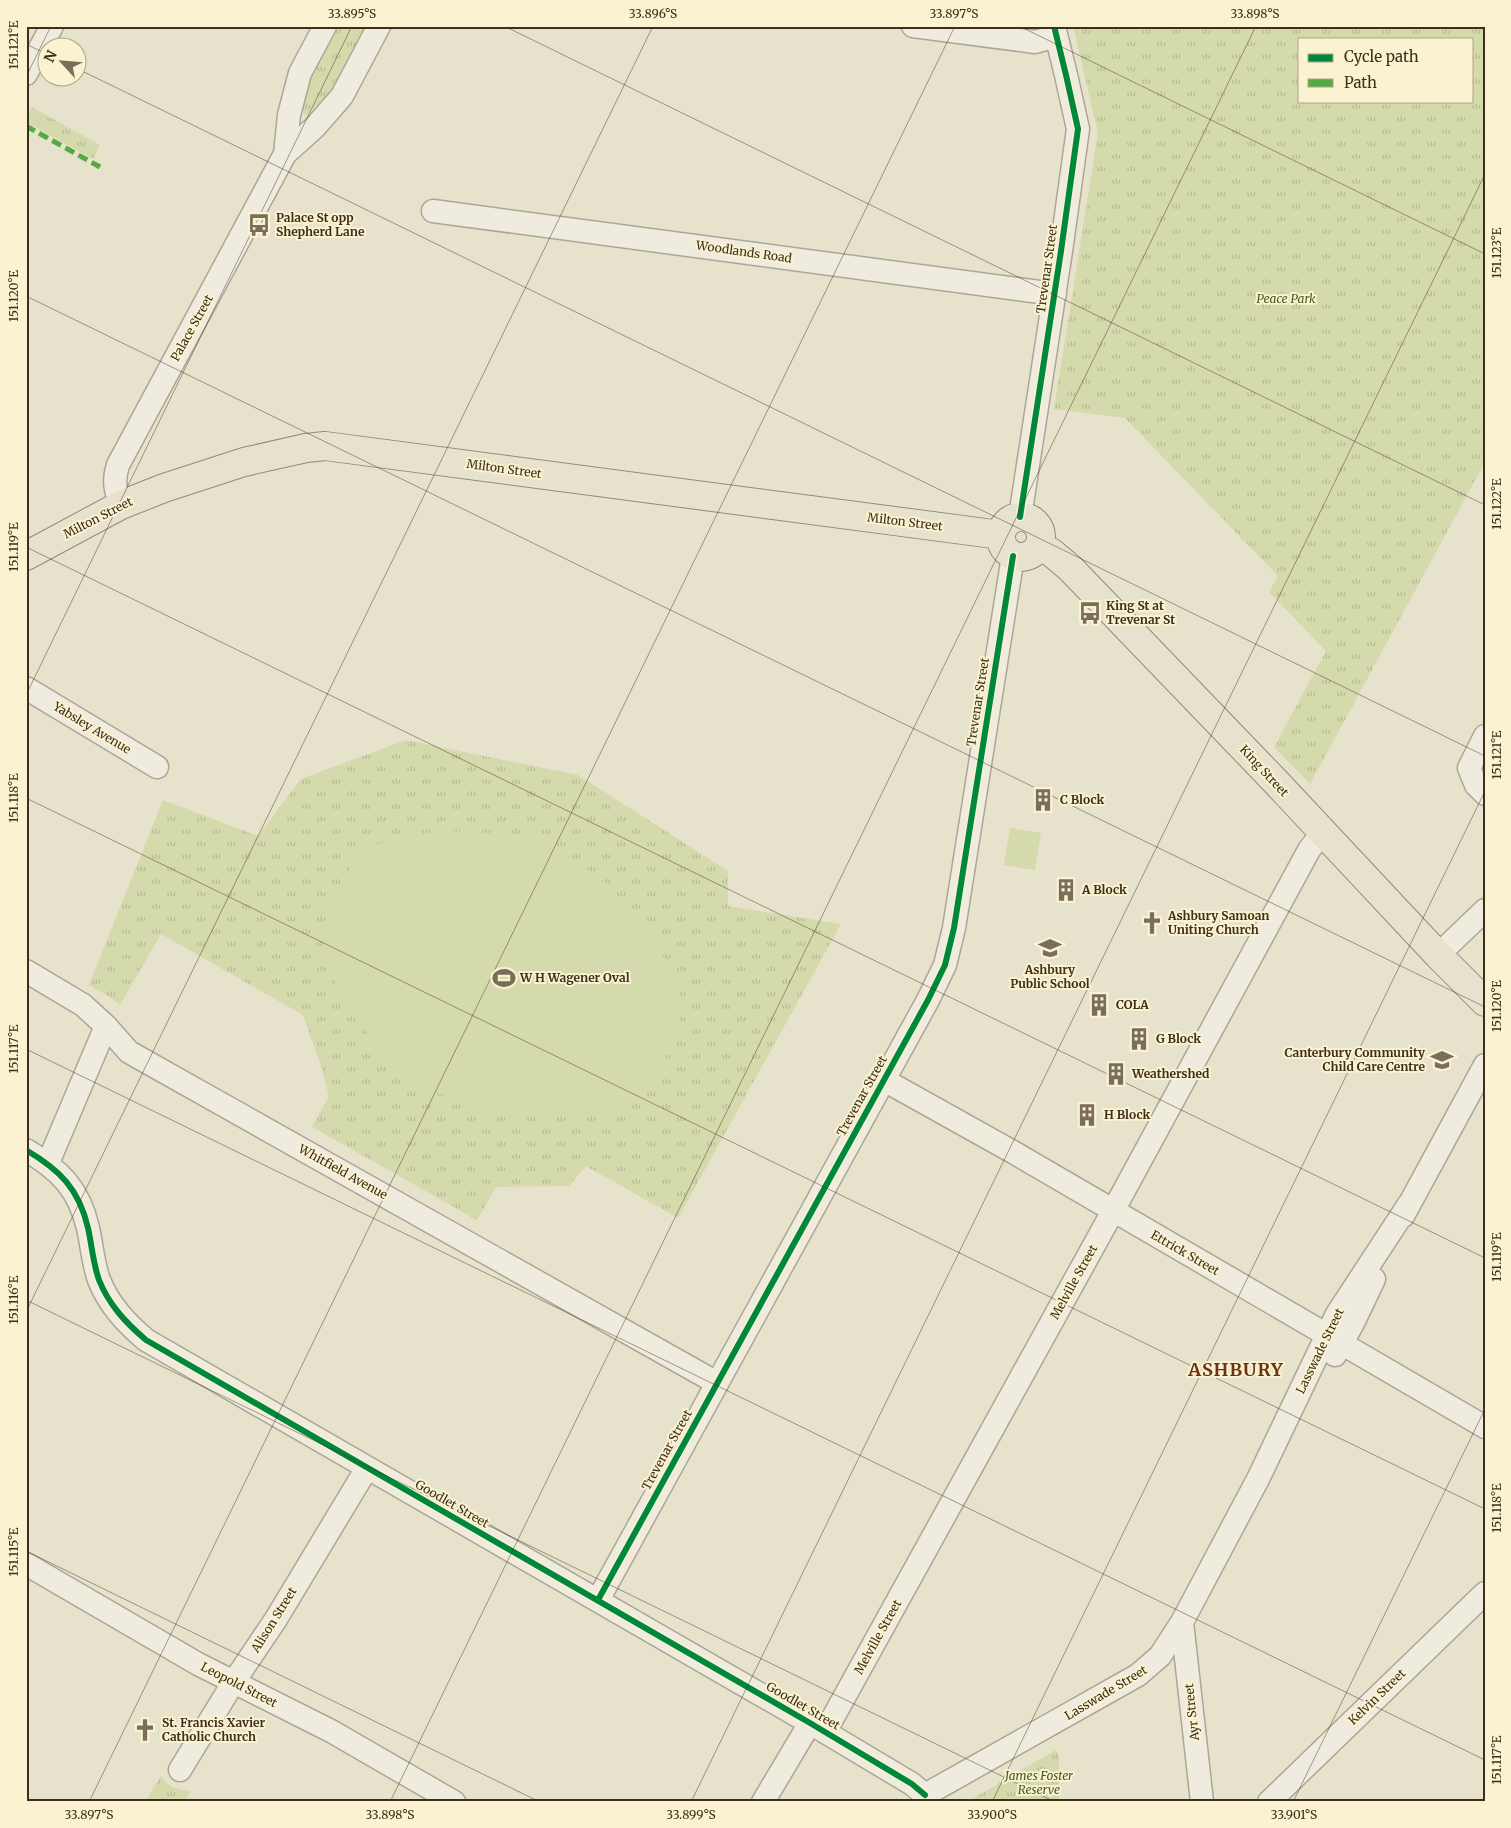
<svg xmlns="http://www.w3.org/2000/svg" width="1511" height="1828" viewBox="0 0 1511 1828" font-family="Merriweather,serif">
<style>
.park{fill:url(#park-tufts);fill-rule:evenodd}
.pitch{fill:#d4daac}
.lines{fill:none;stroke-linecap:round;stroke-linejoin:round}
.minor-casing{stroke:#aca695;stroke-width:25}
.major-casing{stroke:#918b7b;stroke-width:30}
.minor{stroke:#efebde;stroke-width:22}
.major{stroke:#e7e2ce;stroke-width:28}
.quiet{stroke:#55ab43;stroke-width:5;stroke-dasharray:10 5;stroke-linecap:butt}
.cycleway-casing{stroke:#faf2d0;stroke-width:9}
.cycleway{stroke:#00873e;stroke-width:6}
.ticks{fill:none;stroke:#3c2f1b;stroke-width:1;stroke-opacity:0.45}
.labels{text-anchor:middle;stroke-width:4;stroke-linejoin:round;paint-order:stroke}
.poi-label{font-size:12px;font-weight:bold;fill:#3c2f1b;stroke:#faf2d0;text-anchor:start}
.street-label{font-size:12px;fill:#3c2f1b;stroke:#faf2d0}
.park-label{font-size:12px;font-style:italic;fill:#455b1f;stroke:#faf2d0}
.district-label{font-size:18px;font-weight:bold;letter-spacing:1px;fill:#6e3215;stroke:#faf2d0}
.neatline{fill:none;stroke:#3c2f1b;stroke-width:2}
.ticks-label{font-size:12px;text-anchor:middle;fill:#3c2f1b}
</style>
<defs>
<pattern id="park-tufts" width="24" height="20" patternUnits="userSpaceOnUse" patternTransform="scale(1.25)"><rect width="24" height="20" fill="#d4daac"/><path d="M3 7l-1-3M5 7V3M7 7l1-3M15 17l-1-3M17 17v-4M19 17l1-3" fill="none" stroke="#b7bb93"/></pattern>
</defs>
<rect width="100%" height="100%" fill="#e7e2cb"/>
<path class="park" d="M336,26h32l-33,61 -28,28 -4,-2 -1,-4 9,-36z
M1073,26h412v436l-175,322 -36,-37 52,-96 -57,-59 9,-16 -153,-158 -71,-9 44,-276zM1300,39h172v62h-172z
M32,107l68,38 -7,14 -67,-37v-5z
M406,740l172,35 150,96v35l113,18 -163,294 -92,-52 -17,20 -73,1 -19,33 -165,-93 17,-31 -8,-30 -18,-51 -142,-81 -41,71 -12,-9 -19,-11 74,-185 95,36 43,-57z
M1056,1750l3,6v46h-92z
M161,1776c7,11 17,14 30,15l-7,11h-39z"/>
<path class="pitch" d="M1010,828l31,5 -6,37 -31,-5z
M447,831c32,0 64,3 95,14 53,19 98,66 123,115 10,21 22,45 13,68 -6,17 -23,55 -37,66 -13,12 -35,15 -52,18 -41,9 -85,5 -125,-8 -60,-21 -109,-75 -133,-133 -4,-10 -9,-22 -10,-34 0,-14 10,-29 16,-42 6,-13 13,-29 23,-40 18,-18 63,-22 87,-24z"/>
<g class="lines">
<defs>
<path id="minor" d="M913,26l122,16 21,-6
M26,74l26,-48
M285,154l4,-39 11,-42 25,-47
M433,211l622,83
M121,505c-6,-15 -8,-24 -3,-40l167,-311 30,-27 27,-31 37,-70
M1020,517l41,-266 17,-122 -12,-54 -12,-49
M26,688l131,79
M1485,736l-16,32 7,17 9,9
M1438,955l47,-45
M26,971l57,34 23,21
M884,1080l129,72 472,275
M26,1150c34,20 53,39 62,78 4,18 5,35 11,52 10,25 27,43 47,60l664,383 102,61 13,11
M48,1163l58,-137 23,26 588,331
M1403,1216l82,-151
M1335,1355l18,-32 21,-44
M26,1564l172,100 133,67 123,71
M598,1600l330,-600 17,-35 9,-37 59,-372
M1182,1622l20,180
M825,1732l288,-521 196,-361 13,-17
M180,1770l53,-87 43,-64 91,-151
M925,1795l213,-120 22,-19 22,-34 76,-143 79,-165 72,-110
M763,1802l47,-79
M1269,1802l216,-209"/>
<path id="major" d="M1001 537a20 20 0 1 1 40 0a20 20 0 1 1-40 0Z
M1039,545l13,8 18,15 205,213 163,174 47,47
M26,556l95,-51 43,-17 80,-26 62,-14 19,-2 676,89"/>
</defs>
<use href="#minor" class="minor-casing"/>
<use href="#major" class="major-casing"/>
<use href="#minor" class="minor"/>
<use href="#major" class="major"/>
<path class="quiet" d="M26,126l74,41"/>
<defs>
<path id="cycleway" d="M1020,517l41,-266 17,-122 -12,-54 -12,-49
M26,1150c34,20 53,39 62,78 4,18 5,35 11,52 10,25 27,43 47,60l664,383 102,61 13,11
M598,1600l330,-600 17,-35 9,-37 59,-372"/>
</defs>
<use href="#cycleway" class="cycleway-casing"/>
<use href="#cycleway" class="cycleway"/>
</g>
<path class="ticks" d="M504,26l981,479M1019,26l466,228M26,44l22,11M78,69l1407,687M26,77l25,-51M26,296l1459,711M26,547l1459,711M26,695l326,-669M26,798l1459,711M26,1049l1459,711M26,1300l1029,502M26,1312l627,-1286M26,1551l514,251M89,1802l866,-1776M390,1802l866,-1776M691,1802l794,-1628M992,1802l493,-1011M1293,1802l192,-393"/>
<defs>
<symbol id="bus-bare" viewBox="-9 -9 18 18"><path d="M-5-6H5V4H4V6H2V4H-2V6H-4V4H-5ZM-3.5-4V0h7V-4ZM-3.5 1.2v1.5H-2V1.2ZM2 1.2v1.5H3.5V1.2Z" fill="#786e59" stroke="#faf2d0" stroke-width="2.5" paint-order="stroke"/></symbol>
<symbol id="building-bare" viewBox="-9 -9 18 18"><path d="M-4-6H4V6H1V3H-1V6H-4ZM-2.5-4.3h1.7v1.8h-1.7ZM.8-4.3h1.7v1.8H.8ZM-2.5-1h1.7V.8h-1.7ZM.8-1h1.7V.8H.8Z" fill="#786e59" stroke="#faf2d0" stroke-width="2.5" paint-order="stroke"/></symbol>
<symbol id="church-bare" viewBox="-9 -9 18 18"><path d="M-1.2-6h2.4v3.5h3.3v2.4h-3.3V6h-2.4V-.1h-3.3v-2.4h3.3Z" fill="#786e59" stroke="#faf2d0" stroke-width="2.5" paint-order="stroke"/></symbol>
<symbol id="school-bare" viewBox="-9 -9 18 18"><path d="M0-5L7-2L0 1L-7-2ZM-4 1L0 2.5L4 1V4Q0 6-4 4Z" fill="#786e59" stroke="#faf2d0" stroke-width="2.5" paint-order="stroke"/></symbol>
<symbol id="stadium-bare" viewBox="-9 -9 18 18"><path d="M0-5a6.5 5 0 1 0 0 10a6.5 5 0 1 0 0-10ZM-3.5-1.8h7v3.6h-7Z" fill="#786e59" stroke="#faf2d0" stroke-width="2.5" paint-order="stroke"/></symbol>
</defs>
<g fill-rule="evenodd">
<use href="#bus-bare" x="243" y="209" width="32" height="32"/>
<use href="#bus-bare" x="1074" y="597" width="32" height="32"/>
<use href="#building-bare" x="1027" y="784" width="32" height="32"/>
<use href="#building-bare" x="1050" y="874" width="32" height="32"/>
<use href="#church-bare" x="1136" y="907" width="32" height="32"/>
<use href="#school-bare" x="1034" y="932" width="32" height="32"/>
<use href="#stadium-bare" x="488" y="962" width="32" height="32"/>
<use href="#building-bare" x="1083" y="989" width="32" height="32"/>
<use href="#building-bare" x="1123" y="1023" width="32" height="32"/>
<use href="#school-bare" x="1426" y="1044" width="32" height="32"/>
<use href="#building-bare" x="1100" y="1058" width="32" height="32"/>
<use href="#building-bare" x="1071" y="1099" width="32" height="32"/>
<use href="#church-bare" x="129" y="1714" width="32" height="32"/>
</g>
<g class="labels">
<g class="poi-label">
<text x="276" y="222">Palace St opp<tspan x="276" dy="14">Shepherd Lane</tspan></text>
<text x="1106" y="610">King St at<tspan x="1106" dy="14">Trevenar St</tspan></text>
<text x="1060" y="804">C Block</text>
<text x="1082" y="894">A Block</text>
<text x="1168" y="920">Ashbury Samoan<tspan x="1168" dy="14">Uniting Church</tspan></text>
<text x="1050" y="974" text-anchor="middle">Ashbury<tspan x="1050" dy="14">Public School</tspan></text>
<text x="520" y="982">W H Wagener Oval</text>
<text x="1116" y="1009">COLA</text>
<text x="1156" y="1043">G Block</text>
<text x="1425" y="1057" text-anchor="end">Canterbury Community<tspan x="1425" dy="14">Child Care Centre</tspan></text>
<text x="1132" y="1078">Weathershed</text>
<text x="1104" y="1119">H Block</text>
<text x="162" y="1727">St. Francis Xavier<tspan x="162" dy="14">Catholic Church</tspan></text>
</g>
<g class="street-label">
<text transform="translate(744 252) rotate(8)" y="4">Woodlands Road</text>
<text transform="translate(1047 269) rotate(-82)" y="4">Trevenar Street</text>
<text transform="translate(192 328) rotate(-61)" y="4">Palace Street</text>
<text transform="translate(504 469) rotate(8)" y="4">Milton Street</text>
<text transform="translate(98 518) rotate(-27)" y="4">Milton Street</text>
<text transform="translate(905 522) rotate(7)" y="4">Milton Street</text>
<text transform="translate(978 702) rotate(-81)" y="4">Trevenar Street</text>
<text transform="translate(92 728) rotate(31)" y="4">Yabsley Avenue</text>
<text transform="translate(1264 771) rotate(47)" y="4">King Street</text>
<text transform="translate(862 1096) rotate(-61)" y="4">Trevenar Street</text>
<text transform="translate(343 1172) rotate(29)" y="4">Whitfield Avenue</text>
<text transform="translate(1185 1253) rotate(30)" y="4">Ettrick Street</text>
<text transform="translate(1074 1282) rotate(-61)" y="4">Melville Street</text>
<text transform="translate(1320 1351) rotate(-64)" y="4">Lasswade Street</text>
<text transform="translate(667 1450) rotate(-61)" y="4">Trevenar Street</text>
<text transform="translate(452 1504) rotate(30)" y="4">Goodlet Street</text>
<text transform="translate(274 1620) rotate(-58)" y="4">Alison Street</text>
<text transform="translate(878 1637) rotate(-61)" y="4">Melville Street</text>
<text transform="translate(239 1685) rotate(27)" y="4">Leopold Street</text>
<text transform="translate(1106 1693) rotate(-31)" y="4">Lasswade Street</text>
<text transform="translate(1377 1697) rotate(-44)" y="4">Kelvin Street</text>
<text transform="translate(803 1706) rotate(30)" y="4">Goodlet Street</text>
<text transform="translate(1192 1712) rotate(-96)" y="4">Ayr Street</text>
</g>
<g class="park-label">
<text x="1286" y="303">Peace Park</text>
<text x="1039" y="1780">James Foster<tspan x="1039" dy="14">Reserve</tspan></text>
</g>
<g class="district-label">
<text x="1236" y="1376">ASHBURY</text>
</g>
</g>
<rect width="1511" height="1828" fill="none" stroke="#faf2d0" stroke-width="55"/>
<rect x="1298" y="38" width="175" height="65" fill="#faf2d0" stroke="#aea488"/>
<rect x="1308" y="54" width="25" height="8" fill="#00873e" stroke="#aea488"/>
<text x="1344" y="62" font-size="15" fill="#3c2f1b">Cycle path</text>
<rect x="1308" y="79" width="25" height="8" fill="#55ab43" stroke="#aea488"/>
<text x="1344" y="88" font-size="15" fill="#3c2f1b">Path</text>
<g transform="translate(62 62) rotate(296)"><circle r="24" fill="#faf2d0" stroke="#aea488"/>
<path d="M0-4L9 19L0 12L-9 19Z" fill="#786e59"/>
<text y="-8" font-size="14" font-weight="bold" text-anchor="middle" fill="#3c2f1b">N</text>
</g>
<rect x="28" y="28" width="1456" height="1772" class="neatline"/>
<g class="ticks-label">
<text x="352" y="18">33.895°S</text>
<text x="653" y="18">33.896°S</text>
<text x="954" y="18">33.897°S</text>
<text x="1255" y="18">33.898°S</text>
<text transform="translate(14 45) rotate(-90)" y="4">151.121°E</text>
<text transform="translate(1497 253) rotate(-90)" y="4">151.123°E</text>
<text transform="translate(14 296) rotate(-90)" y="4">151.120°E</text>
<text transform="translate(1497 504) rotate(-90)" y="4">151.122°E</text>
<text transform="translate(14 547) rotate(-90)" y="4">151.119°E</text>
<text transform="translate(1497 755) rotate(-90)" y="4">151.121°E</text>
<text transform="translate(14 798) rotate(-90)" y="4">151.118°E</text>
<text transform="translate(1497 1006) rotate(-90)" y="4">151.120°E</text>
<text transform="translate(14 1049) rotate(-90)" y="4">151.117°E</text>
<text transform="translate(1497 1257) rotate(-90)" y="4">151.119°E</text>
<text transform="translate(14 1300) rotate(-90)" y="4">151.116°E</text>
<text transform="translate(1497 1508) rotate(-90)" y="4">151.118°E</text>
<text transform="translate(14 1552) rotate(-90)" y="4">151.115°E</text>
<text transform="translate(1497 1760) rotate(-90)" y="4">151.117°E</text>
<text x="89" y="1819">33.897°S</text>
<text x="390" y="1819">33.898°S</text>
<text x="691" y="1819">33.899°S</text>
<text x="992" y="1819">33.900°S</text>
<text x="1294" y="1819">33.901°S</text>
</g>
</svg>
